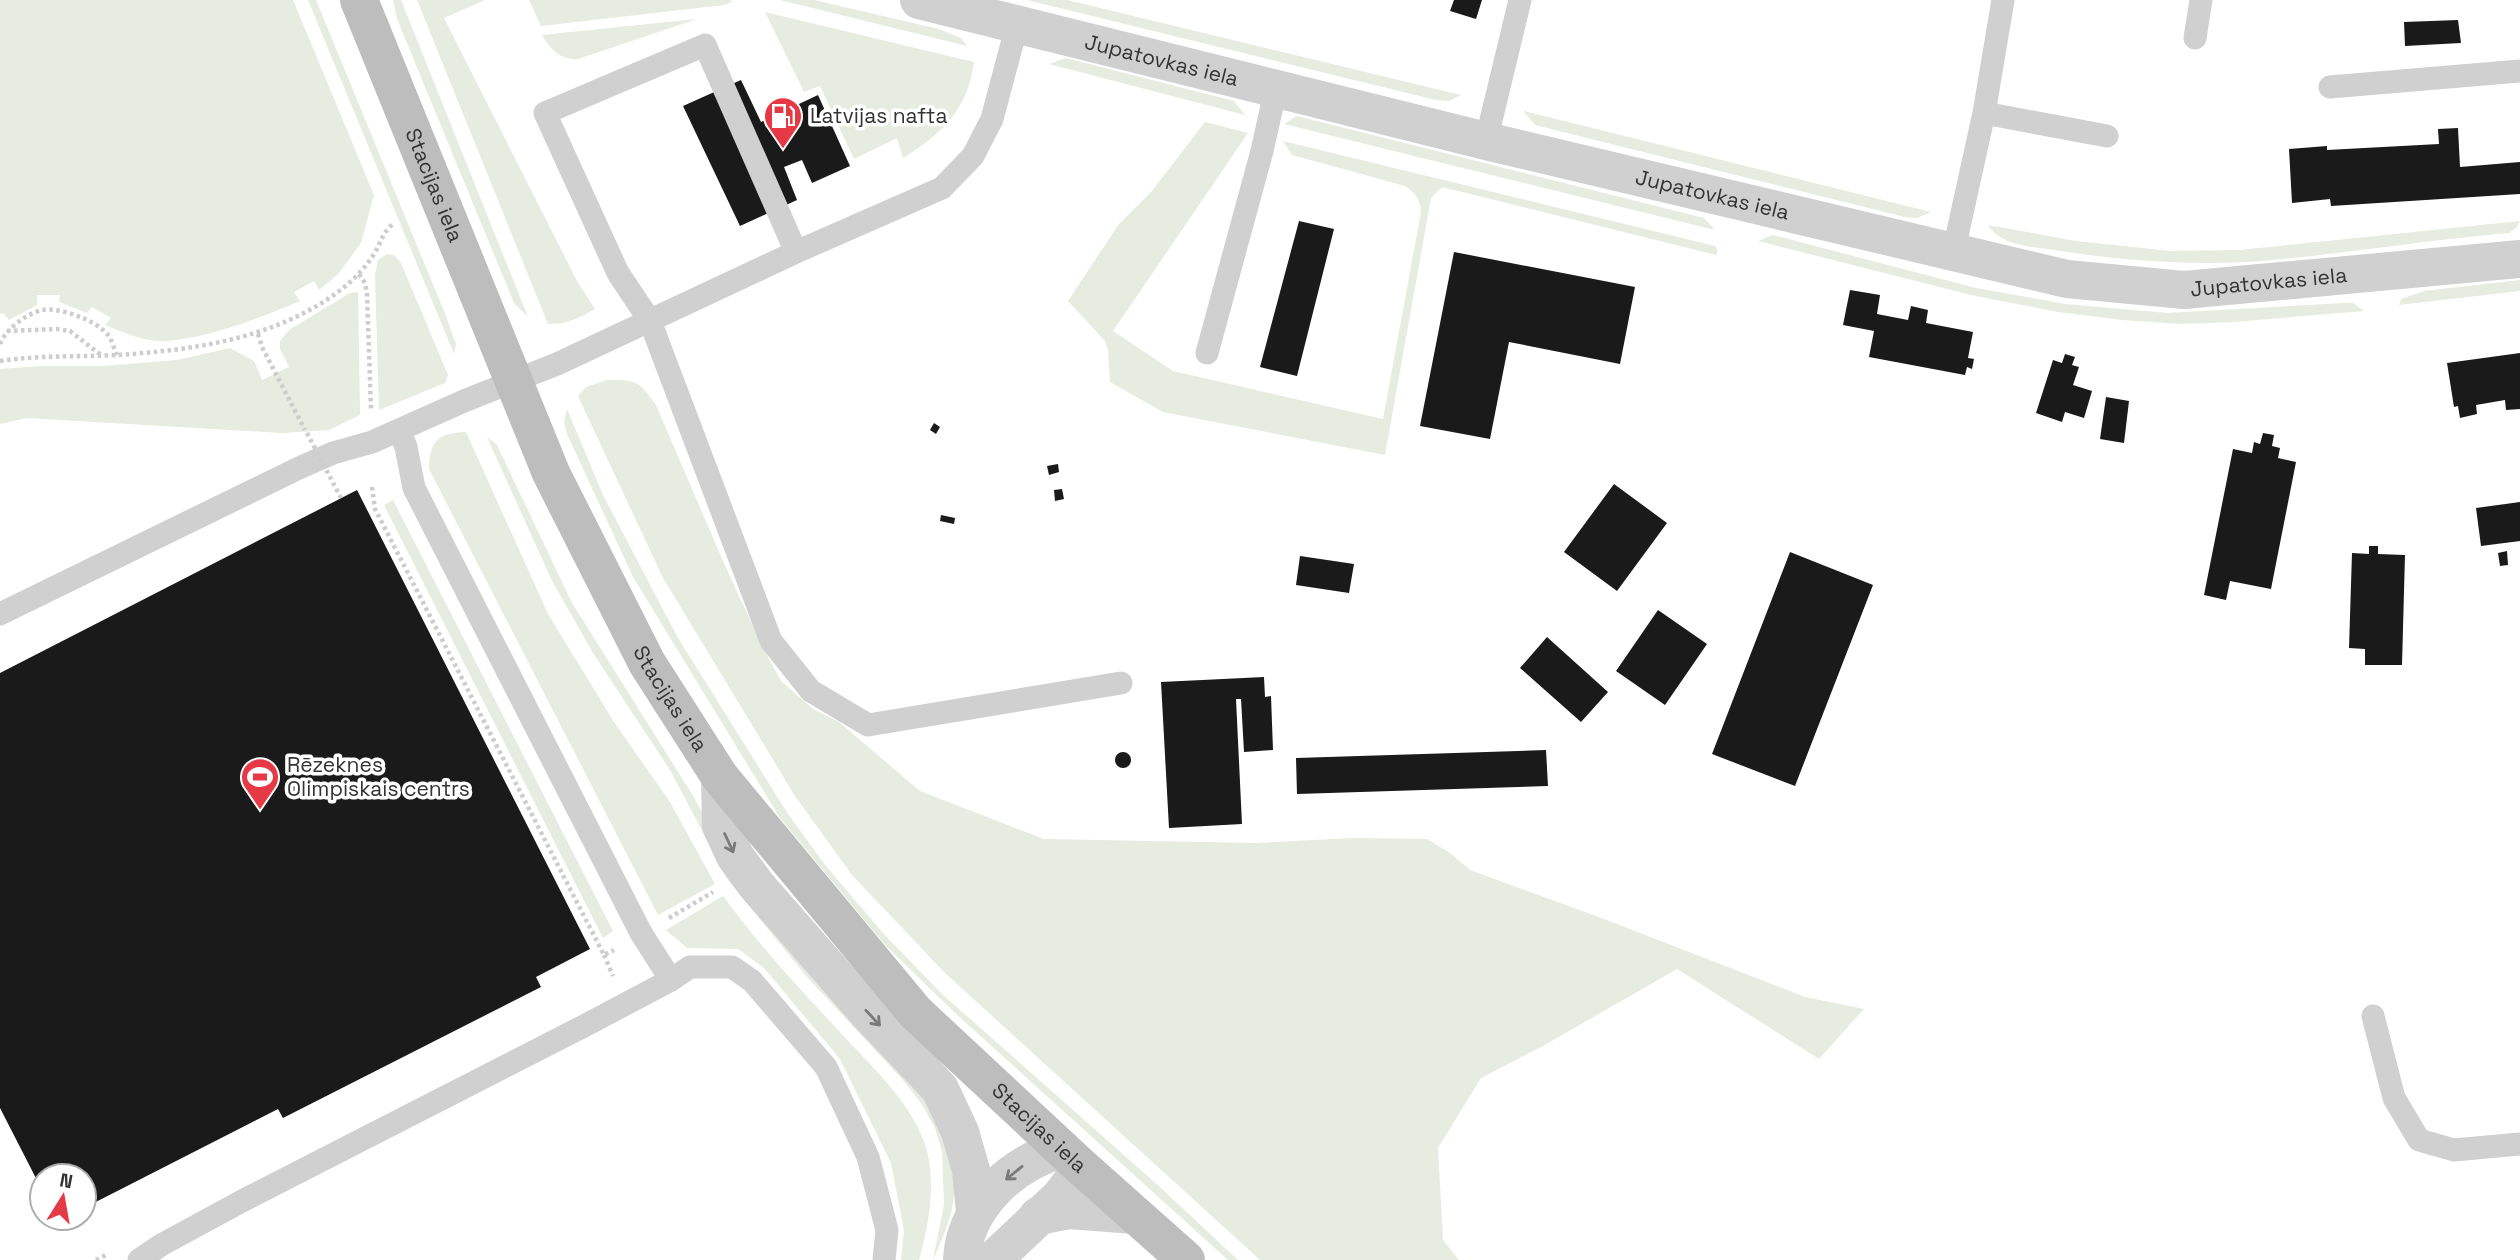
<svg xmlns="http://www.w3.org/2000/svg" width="2520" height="1260" viewBox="0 0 2520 1260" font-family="'Space Grotesk',sans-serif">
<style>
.green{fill:#e6ecdf}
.building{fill:#1a1a1a}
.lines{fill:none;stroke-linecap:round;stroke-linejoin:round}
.path{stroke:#cdcdcd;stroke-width:4.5;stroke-dasharray:3.5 3.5;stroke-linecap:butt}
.lane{stroke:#d0d0d0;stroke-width:23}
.street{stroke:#d0d0d0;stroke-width:38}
.secondary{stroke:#bdbdbd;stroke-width:38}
.path-bridge{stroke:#cdcdcd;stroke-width:4.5;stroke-dasharray:3.5 3.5;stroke-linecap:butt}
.oneway{stroke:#7a7a7a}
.labels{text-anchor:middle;stroke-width:7;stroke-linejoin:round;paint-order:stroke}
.street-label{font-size:21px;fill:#333;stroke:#fff}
.poi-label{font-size:21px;fill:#333;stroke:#fff;text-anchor:start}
</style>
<rect width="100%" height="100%" fill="#fff"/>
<path class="green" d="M0,0h293l81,195 -13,48 -23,31 -19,16 -5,-9 -20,11 6,9c-41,17 -87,36 -132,40 -21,2 -44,-8 -63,-16l6,-7 -19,-11 -5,6 -28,-11 1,-7h-23v10l-28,15 -6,-7 -3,1z
M308,0h8l130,316 10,28 -2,10z
M393,0h8l127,317 -14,-14 -117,-284z
M417,0h68l-41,18 133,263 18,28c-16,9 -29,16 -47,15z
M529,0h199l5,1 -9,4 -183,21z
M780,0h34l125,29 22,9 6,8z
M1027,0h40l394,95 -12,6 -13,-1z
M765,12l209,50c-6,47 -32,72 -71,96l-6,-20 -43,21 -34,-73 -16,6z
M697,19l-119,40c-18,1 -27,-9 -36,-24z
M1066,58l168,43 11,14 -196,-51z
M1524,112v-1l407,101 -14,6 -12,-1 -370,-92z
M1297,116l407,102 11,12 -431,-106z
M1205,122l43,11 -135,198 60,40 210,48 38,-207c-1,-13 -5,-19 -16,-26l-113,-31 -9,-14 432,105 3,4 -2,5 -274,-68 -11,11 -46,257 -222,-43 -53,-30 -2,-32 -3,-9 -37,-40 51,-77 32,-32z
M2520,221l-4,7 -7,5c-83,7 -165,21 -248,28 -69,5 -138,0 -206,-11 -22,-3 -54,-4 -67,-25l88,16 94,10 70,-1z
M1773,235l203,53 90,16 101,9 177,-10h9l11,8 -130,11 -53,2 -58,-4 -65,-8 -83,-16 -217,-55z
M387,254l7,1 7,8 47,112 -3,8 -66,27 -4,-135 3,-15z
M2520,280v11l-121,14 2,-6 23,-8z
M358,292l2,123 -31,15 -46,3 -256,-15 -27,6v-55l41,-3h62l74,-6 53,-12 24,13 8,19 27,-13 -9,-18v-8l9,-11 61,-37z
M607,380c30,0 32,1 49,25l67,156 39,85 19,35 32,28 26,13 81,69 124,48 212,4 97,-5 74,1 23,14 20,17 134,49 201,78 59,12 -45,50 -142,-90 -134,77 -62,32 -43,70 5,92 16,20h-199l-315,-287 -93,-98 -57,-79 -132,-218 -85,-182 8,-9z
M567,409l36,86 75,143 110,176 37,51 58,68 58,60 219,194 78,73h-10l-273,-247 -70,-68 -105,-127 -147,-241 -66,-143 -3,-13z
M466,432l82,182 66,108 56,80 45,82 -57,31 -229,-446c1,-28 8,-36 37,-37z
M487,437l10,8 75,158 123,196 25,49 205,248c21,36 38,82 24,124 -4,13 -10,27 -16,40l11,-56 -2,-52 -7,-24 -14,-25 -19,-24 -95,-102 -79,-97 -58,-110 -77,-117 -41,-72z
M393,500l220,431 -10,7 -219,-433z
M723,896c35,48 75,91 115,134 31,34 71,69 87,114 12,36 4,81 -6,116h-18l3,-29 -13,-68 -51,-104 -76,-91 -26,-19 -51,-1 -21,-18z"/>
<path class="building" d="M1454,0h28l-6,19 -26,-8z
M2458,20l3,23 -56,3 -1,-24z
M741,80l20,42 57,-27 32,71 -38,17 -10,-23 -18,7 13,33 -57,26 -57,-120z
M2458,128l2,39 60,-5v32l-189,12 -1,-7 -38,4 -3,-54 38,-3v4l112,-6 -1,-15z
M1299,221l35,8 -37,147 -37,-9z
M1454,252l181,35 -15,77 -111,-22 -19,97 -70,-13z
M1850,290l30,5 -3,19 31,6 3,-14 17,4 -2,13 47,9 -5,26 6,1 -2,10 -5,-2 -2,8 -96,-18 5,-26 -31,-6z
M2520,353v56l-14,1 -1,-10 -29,5 1,9 -17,4 -2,-12 -4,1 -7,-44z
M2065,354l10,3 -3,8 7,2 -6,18 19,6 -8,27 -19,-6 -3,10 -26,-9 17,-53 9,3z
M2106,397l23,4 -5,42 -24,-4z
M934,423l6,4 -4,7 -6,-4z
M2263,433l11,2 -2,11 8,2 -2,10 18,4 -25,127 -41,-8 -4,19 -22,-5 29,-146 19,4 2,-11 6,2z
M1058,464l1,8 -10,3 -2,-9z
M1614,484l53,39 -50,68 -53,-39z
M1062,489l2,10 -9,2 -1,-11z
M357,490l233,459 -54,28 5,10 -258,131 -5,-9 -194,99v-32h-42v14l-42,-82v-435z
M2520,502v39l-39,5 -5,-38z
M941,515l14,3 -1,6 -14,-3z
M2369,546h9v8l27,1 -3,110h-37v-16l-16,-1 3,-95 17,1z
M2507,551l1,14 -8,1 -2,-13z
M1790,552l83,33 -78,201 -83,-32z
M1300,556l54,8 -5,29 -53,-8z
M1658,610l49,34 -42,61 -49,-34z
M1547,637l61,55 -27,30 -61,-54z
M1264,677l1,20 6,-1 2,54 -29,2 -3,-53h-5l6,125 -73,4 -8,-146z
M1546,750l2,36 -251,8 -1,-36z
M1115 760a8 8 0 1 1 16 0a8 8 0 1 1-16 0Z"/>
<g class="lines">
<path class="path" d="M359,274l6,9 2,11 4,115
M7,331l50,-2 13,2 31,24
M258,334l4,13 43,83
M0,344c6,-15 26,-30 42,-34 18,-3 54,10 66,25 4,5 6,14 9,20
M0,361c41,-6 77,-4 118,-6 73,-5 147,-15 210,-56 18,-12 34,-26 46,-45 7,-11 8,-21 19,-30
M372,487l3,22 229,446 10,-5
M669,918l44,-26
M604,955l9,21
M96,1260l12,-6"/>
<path class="lane" d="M2195,38l6,-38
M2330,87l190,-16
M1984,113l123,23
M1486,141l34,-141
M796,252l-91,-207 -160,68 73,160 32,48 121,320 40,50 57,34 253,-42
M1953,254l31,-141 19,-113
M1207,353l55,-202 14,-63
M399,430l7,17 8,41 227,445 30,47
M0,614l299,-146 34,-15 39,-11 92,-41 93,-37 239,-112 146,-64 31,-32 19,-37 25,-94
M2373,1016l21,82 25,42 35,10 66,-6
M139,1260l22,-15 83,-45 340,-174 87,-46 19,-13h42l20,14 74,86 42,90 19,73 -3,30"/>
<g class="street">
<path id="s1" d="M919,0l567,141 581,138 117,11 336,-31"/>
<path d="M720,777l1,49 14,30 22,30 111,127 72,76 20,43 11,38 4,42"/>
<path d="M1038,1216l31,-6 66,5"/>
<path d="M962,1260c2,-54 51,-97 100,-111"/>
<path d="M993,1260l68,-64 12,-16 5,-16"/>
</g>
<path class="secondary" id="s2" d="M359,0l192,473 96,190 73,114 195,235 163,152 108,96"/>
<path class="path-bridge" d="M307,433l34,65"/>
</g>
<defs><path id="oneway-shaft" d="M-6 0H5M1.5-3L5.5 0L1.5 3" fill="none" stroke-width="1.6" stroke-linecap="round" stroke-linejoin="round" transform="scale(1.75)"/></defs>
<g class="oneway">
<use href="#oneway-shaft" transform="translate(729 843) rotate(65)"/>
<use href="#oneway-shaft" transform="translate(873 1018) rotate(47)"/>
<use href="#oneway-shaft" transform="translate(1014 1173) rotate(141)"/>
</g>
<defs>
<symbol id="fuel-pin" viewBox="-11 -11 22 30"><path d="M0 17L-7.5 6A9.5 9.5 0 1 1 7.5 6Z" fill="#e63946" stroke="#fff"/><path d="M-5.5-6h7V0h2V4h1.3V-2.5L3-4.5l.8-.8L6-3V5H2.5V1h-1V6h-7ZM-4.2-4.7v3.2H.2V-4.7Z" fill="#fff"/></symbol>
<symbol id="stadium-pin" viewBox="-11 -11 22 30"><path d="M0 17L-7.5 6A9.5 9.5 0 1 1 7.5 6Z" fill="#e63946" stroke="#fff"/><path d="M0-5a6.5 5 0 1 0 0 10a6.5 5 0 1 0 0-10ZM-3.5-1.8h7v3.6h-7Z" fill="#fff"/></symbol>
</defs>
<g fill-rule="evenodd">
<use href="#fuel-pin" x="761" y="94" width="44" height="60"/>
<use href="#stadium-pin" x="238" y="755" width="44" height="60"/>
</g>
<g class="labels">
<g class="street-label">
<text dy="7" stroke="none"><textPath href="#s1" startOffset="250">Jupatovkas iela</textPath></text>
<text dy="7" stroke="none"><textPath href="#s2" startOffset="200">Stacijas iela</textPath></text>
<text dy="7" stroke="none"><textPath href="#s1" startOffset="817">Jupatovkas iela</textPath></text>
<text dy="7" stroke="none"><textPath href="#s1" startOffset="1384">Jupatovkas iela</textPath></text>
<text dy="7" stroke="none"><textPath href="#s2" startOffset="766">Stacijas iela</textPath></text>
<text dy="7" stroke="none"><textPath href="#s2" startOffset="1334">Stacijas iela</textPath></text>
</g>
<g class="poi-label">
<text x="810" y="123">Latvijas nafta</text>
<text x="287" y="772">Rēzeknes<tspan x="287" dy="24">Olimpiskais centrs</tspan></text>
</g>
</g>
<g transform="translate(63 1197) rotate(11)"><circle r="33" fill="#ffffff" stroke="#adadad" stroke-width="2"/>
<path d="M0-5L12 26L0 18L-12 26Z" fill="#e63946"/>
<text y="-10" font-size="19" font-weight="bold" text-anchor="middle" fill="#333333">N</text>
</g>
</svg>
